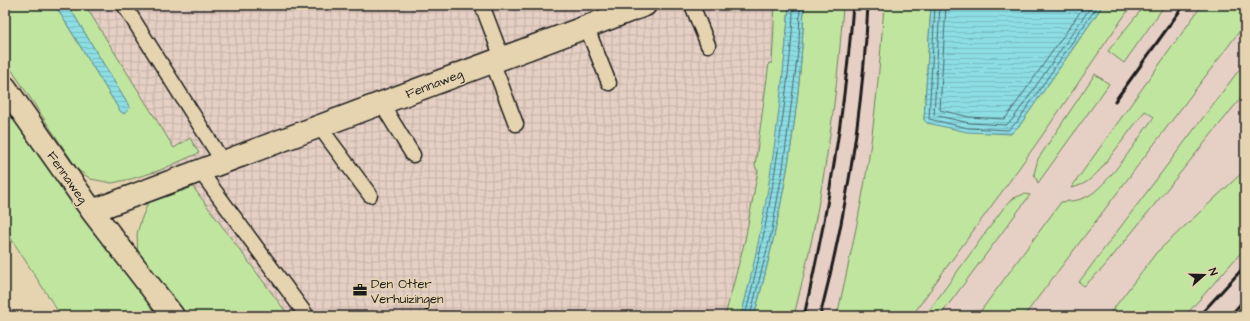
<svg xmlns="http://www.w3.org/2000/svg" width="1250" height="321" viewBox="0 0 1250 321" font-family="'Architects Daughter',sans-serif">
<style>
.built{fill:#e6cfc4}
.industrial{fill:url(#industrial-grid)}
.grass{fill:#c0e59f;stroke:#6e805e}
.water{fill:url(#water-rules);stroke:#5f9094}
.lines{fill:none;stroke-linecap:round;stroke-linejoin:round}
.shore{stroke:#49696c;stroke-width:1}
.lane-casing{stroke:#1c1c1c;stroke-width:17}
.street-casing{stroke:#1c1c1c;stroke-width:25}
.lane{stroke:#e6d4b1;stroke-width:14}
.street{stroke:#e6d4b1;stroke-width:22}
.rail{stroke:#1c1c1c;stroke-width:3}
.labels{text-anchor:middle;stroke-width:3;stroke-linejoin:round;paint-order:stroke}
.street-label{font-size:13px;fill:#1c1c1c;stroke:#e6d4b1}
.poi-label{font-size:13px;fill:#1c1c1c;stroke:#e6d4b1;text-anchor:start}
</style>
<defs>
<pattern id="industrial-grid" width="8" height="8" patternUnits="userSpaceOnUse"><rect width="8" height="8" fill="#e6cfc4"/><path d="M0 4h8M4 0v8" fill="none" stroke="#c5b1a8"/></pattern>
<pattern id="water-rules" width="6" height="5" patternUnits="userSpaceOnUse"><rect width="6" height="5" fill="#8cdde4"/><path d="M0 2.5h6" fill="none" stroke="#78bdc3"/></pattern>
</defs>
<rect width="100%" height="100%" fill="#e6d4b1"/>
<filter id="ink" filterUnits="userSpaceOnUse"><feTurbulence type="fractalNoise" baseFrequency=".025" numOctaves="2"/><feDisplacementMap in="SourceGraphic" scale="8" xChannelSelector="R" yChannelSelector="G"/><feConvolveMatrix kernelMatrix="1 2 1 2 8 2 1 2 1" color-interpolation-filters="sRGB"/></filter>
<g filter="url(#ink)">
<path class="built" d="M804,5h127l-1,9 81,120 92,-129h142v311h-491l49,-272z"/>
<path class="industrial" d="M27,5h762l-48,311h-484z"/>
<path class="grass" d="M5,5h50l65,106 10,-3 -62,-103h17l89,143 16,-10 9,15 -41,18 -27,8 -19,4 -21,-4 -13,-9 -73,-110z
M775,5h14c-6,80 -14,159 -30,237 -5,25 -12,50 -18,74h-16l20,-76 13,-69 -3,-5 14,-103h3z
M804,5h39c-4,70 -13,139 -26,207 -6,35 -15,70 -23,104h-40c28,-101 47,-206 50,-311z
M884,5h47l-7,115 3,3 84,11 9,-9 83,-120h29c-32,44 -61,90 -93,135 -41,59 -86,116 -127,176h-75c10,-45 20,-89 28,-135 10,-58 15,-117 19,-176z
M1145,5h20l-41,58 -16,-12z
M1202,5h43v19l-221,292h-47l84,-114c8,-1 17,-1 25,-5 21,-9 53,-60 68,-80l-9,-6 -45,59c-10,10 -15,15 -29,18z
M1245,62v31l-142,175 -19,18 -5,-4z
M1095,74l14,10 -71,99 -4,-9 4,-15z
M5,100l155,216h-99l-56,-87z
M1245,170v78l-60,68h-77l48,-63z
M193,187l96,129h-106l-45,-58 -1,-24 4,-14 7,-17z
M1024,194l6,1 -90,121h-15l80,-110 9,-8z"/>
<path class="water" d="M55,5h13l62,103 -6,6 -4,-3z
M789,5h15c-3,105 -22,210 -50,311h-13c27,-102 40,-206 48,-311z
M931,5h172l-83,120 -9,9 -44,-2 -40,-9 -3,-3z"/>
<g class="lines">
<path class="shore" d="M935,5l-6,114 39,9 40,2 9,-8 81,-117
M940,5l-6,110 35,8 37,2 7,-6 79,-114
M946,5l-6,105 29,7 35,2 4,-4 77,-110
M745,316c18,-69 30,-138 39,-208 4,-34 9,-69 9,-103
M750,316l22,-86 11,-62 16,-124 1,-39"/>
<defs>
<path id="lane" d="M124,5l99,157
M482,5l20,53
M692,5l16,40
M586,26l23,57
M492,61l24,63
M381,103l32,52
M319,126l51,69
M200,171l107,145"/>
<path id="street" d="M5,87l87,124 81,105
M92,211l553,-206"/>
</defs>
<use href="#lane" class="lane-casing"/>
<use href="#street" class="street-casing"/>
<use href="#lane" class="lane"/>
<use href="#street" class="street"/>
<path class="rail" d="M1115,101l69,-96
M804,316c24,-104 41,-204 49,-311
M820,316c26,-101 43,-207 48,-311
M1199,316l46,-50
M1230,316l15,-17"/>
</g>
</g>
<defs>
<symbol id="office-bare" viewBox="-9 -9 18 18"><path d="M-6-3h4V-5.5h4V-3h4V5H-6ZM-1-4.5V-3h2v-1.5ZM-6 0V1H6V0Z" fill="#1c1c1c" stroke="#e6d4b1" stroke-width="2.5" paint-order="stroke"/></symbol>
</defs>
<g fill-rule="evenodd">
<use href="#office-bare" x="350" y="280" width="20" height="20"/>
</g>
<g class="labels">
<g class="street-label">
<text transform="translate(434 83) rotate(-21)" y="5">Fennaweg</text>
<text transform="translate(68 177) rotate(55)" y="5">Fennaweg</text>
</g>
<g class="poi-label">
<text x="371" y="288">Den Otter<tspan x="371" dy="15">Verhuizingen</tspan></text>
</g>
</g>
<rect width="1250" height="321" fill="none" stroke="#e6d4b1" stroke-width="20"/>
<rect x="10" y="10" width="1230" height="301" fill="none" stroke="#1c1c1c" stroke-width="1.5" filter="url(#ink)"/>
<g transform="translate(1204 275) rotate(70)" stroke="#e6d4b1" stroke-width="3" paint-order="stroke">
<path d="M0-3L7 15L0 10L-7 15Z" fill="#1c1c1c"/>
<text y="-6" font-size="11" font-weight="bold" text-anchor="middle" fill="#1c1c1c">N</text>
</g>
</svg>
